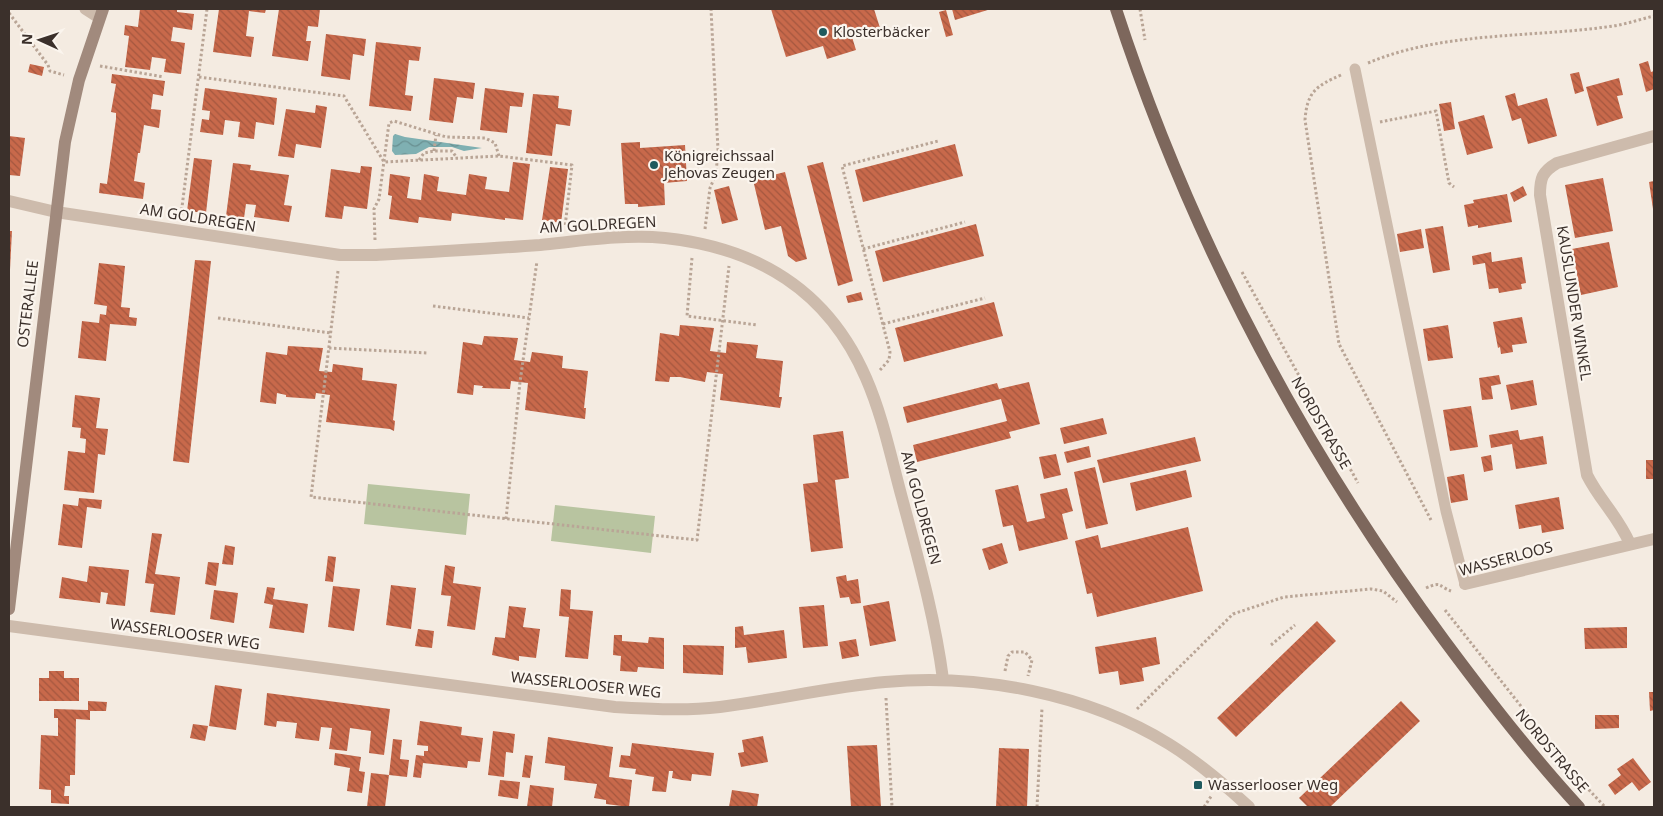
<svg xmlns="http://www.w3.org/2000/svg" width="1663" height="816" viewBox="0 0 1663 816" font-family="'Noto Sans',sans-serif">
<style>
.park{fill:#b8c4a0}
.water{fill:url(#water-waves)}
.building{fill:url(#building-back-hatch)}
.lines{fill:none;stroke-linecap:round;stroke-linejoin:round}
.path{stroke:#b9a596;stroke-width:3;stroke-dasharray:2.5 2.5;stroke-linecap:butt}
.lane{stroke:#cdbbac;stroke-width:11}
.street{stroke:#cdbbac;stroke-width:12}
.secondary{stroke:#a18a7d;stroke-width:12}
.primary{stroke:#7d675c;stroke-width:12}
.poi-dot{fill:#1f5a5e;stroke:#fbf5ee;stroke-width:2}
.labels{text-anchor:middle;stroke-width:4.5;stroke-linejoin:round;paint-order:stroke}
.poi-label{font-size:15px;fill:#3b302b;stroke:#fbf5ee;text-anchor:start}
.street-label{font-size:15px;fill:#3b302b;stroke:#fbf5ee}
</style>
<defs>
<pattern id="water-waves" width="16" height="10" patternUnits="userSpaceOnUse" patternTransform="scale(1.25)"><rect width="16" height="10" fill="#7fb0b2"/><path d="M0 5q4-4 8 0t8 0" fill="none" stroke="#699091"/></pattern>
<pattern id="building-back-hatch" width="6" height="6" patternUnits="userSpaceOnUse" patternTransform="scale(1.25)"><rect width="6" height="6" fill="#c8694b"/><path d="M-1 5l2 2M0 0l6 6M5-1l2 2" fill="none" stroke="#a4573f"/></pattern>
</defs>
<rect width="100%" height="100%" fill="#f4ebe1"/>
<path class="park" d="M368,484l102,10 -4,41 -102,-11z
M555,505l100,11 -4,37 -100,-12z"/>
<path class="water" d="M395,134l10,3 77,11 -18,3 -12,-4h-23l-13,7 -21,1 -3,-4 1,-15z"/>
<path class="building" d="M140,9h37v3l17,2 -2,16 -19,-3 -2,14 14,2 -4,31 -17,-2 2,-13 -14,-2 -2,13 -25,-3 4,-31 -5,-1 1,-10 13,2z
M219,9h47l-1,4 -16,-2 -3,25 8,1 -3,20 -38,-5z
M279,9h41l-2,18 -10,-1 -2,15h5l-3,20 -36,-5z
M771,9h103l6,19 -28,9 4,13 -29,9 -4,-13 -37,11z
M952,9h39l-36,11z
M946,10l7,25 -7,2 -7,-25z
M326,34l40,5 -2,17 -11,-2 -3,26 -29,-4z
M376,42l45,5 -2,14 -10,-1 -4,35 8,1 -2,15 -42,-5z
M1648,61l3,11 3,-1v18l-8,3 -7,-28z
M30,64l14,3 -2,9 -14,-4z
M1579,72l5,19 -9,3 -5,-20z
M112,74l53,7 -2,15 -10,-2 -2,15 10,1 -2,18 -15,-3 -4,28h-2l-4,28 11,2 -2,16 -44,-6 1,-10 7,1 9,-65v-6l-5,-1 5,-28 -5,-1z
M434,78l41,5 -2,16 -16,-2 -4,26 -24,-3z
M1619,78l4,17 -6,1 6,22 -26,8 -11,-39z
M205,88l72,10 -3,27 -18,-3 -2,17 -16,-2 2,-15 -15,-2 -2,15 -23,-3 2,-13 7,1 1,-9 -8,-1z
M485,88l39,5 -2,14 -12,-1 -3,27 -27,-3z
M1515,93l3,13 29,-8 10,38 -29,8 -7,-26 -9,3 -7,-25z
M533,94l26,2 -1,12 14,2 -2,16 -14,-2 -4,32 -26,-3z
M1451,102l4,27 -11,2 -5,-27z
M316,105l11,2 -6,41 -25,-4 -2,14 -16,-2 8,-47 29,4z
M1484,115l9,33 -26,7 -9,-33z
M9,136l16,2 -5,38 -11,-1z
M640,142v6l45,-3 2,36 -23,2 1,22 -27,2v-3h-13l-4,-61z
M955,144l8,32 -100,26 -8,-32z
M194,158l18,2 -6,53 -19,-2z
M513,162l17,2 -7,56 -18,-2v2l-53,-7 -1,8 -32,-4 -1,6 -29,-4 3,-23 -4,-1 2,-21 20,3 -3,21 14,2 3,-26 15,3 -2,14 29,4 3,-21 18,3 -2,12 24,3z
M823,162l30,119 -15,5 -31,-120z
M233,163l18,2 -1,5 39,5 -5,30 8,1 -3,16 -35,-5 2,-12 -10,-1 -2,14 -18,-2z
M361,166l11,1 -5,42 -23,-3 -2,13 -17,-2 6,-48 29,4z
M550,167l18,2 -7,54 -19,-3z
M785,172l22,87 -11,3 -8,-6 -7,-30 -16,4 -12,-50z
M1603,178l10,53 -38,7 -10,-53z
M1654,181v28h-1l-4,-27z
M729,186l9,34 -16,4 -8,-34z
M1523,186l4,9 -13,7 -4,-9z
M1507,194l5,28 -34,6v-3l-10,2 -4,-22 10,-2 -1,-3z
M976,224l8,32 -101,26 -8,-31z
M1443,226l7,44 -17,3 -8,-44z
M1421,229l3,19 -24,4 -3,-18z
M9,231h3l-2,39h-1z
M1609,242l9,45 -37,8 -9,-46z
M1491,252l1,10 30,-5 4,26 -5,1 1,5 -23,4 -1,-5 -9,1 -4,-26 -12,2 -1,-9z
M195,260l16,1 -22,202 -16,-2z
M99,263l26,3 -4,41 9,1 -1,9 8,1 -1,8 -26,-2 -4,37 -28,-3 4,-37 17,2 1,-9 6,1 1,-9 -13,-2z
M861,292l2,8 -15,3 -2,-7z
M994,302l9,34 -99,26 -9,-34z
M1522,317l5,26 -15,2 1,7 -12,2 -1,-7 -2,1 -5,-26z
M680,325l34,3 -4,23 16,2 1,-11 31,3 -2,13 27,3 -4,36h3l-2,11 -60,-8 3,-26 -16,-2 -2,10 -25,-5h-10l-1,5 -14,-1 5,-48 19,3z
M1448,325l5,33 -25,3 -5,-32z
M484,336l34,2 -4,22 16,2 2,-10 31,4 -1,12 26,3 -4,37h2l-1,11 -60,-9 3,-27 -17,-2 -1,8 -28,-1 1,-2 -9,-1 -1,10 -16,-2 6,-51 19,3z
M288,346l35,2 -4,23 13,1 1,-8 30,4 -1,12 35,4 -4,36 2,1 -1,10 -4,-2 -64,-7 4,-27 -14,-2 -1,6 -29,-2v-2l-9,-2 -1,11 -16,-2 6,-50 21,3z
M1499,375l2,9 -10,2 2,13 -11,1 -3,-22z
M1533,380l4,25 -26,5 -5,-25z
M1029,382l11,42 -31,8 2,6 -94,24 -4,-17 94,-24 -6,-22 -94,24 -4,-16 94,-24 2,6z
M75,395l25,3 -4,30 12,1 -3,26 -7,-1 -4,39 -30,-3 4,-39 17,2 1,-14 -6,-1 1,-10 -9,-1z
M1471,406l7,41 -28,4 -7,-41z
M1103,418l4,16 -43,10 -4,-16z
M1518,430l2,10 23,-4 4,28 -31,5 -4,-25 -21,4 -2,-13z
M843,431l6,47 -14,2 8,68 -32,4 -8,-68 15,-2 -5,-47z
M1195,437l6,24 -98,22 -6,-23z
M1089,446l2,11 -24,6 -3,-11z
M1056,454l5,21 -17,4 -5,-22z
M1491,455l2,15 -9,2 -3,-15z
M1646,460h8v19h-8z
M1095,467l13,57 -22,5 -12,-57z
M1186,470l6,27 -56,14 -6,-28z
M1464,474l4,26 -17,3 -4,-26z
M1018,485l9,37 18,-4 -5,-24 27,-6 6,23 -11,3 6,25 -49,12 -6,-26 -10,2 -8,-37z
M1559,497l5,32 -22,4 -1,-8 -22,4 -4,-24z
M79,498l23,2 -1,9 -14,-2 -5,41 -24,-3 5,-41 15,2z
M1188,527l15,64 -106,26 -5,-24 -5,1 -12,-53 23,-6 3,13z
M152,533l10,1 -7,40 25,3 -5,38 -25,-3 4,-28 -9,-1z
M1002,543l6,20 -19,7 -7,-21z
M225,545l10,2 -2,18 -11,-1z
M328,556l8,1 -3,25 -8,-1z
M208,562l11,1 -3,23 -11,-2z
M445,565l10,2 -2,16 28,4 -6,43 -28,-4 4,-30 -10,-1z
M89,566l40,4 -4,36 -19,-2 2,-11 -7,-1 -1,11 -41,-5 3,-21 25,5z
M846,575l1,6 11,-2 3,24 -10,1 -2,-7 -9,1 -4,-21z
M391,585l25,3 -5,41 -25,-4z
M333,586l27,3 -6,42 -26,-4z
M267,587l8,1 -2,11 35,5 -4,29 -35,-5 4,-23 -9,-2z
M561,589l10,1 -1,19 23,2 -5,48 -23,-2 4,-40 -10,-1z
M214,590l24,3 -4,30 -24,-4z
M889,601l7,40 -26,5 -7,-40z
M824,605l4,41 -25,2 -4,-41z
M509,606l17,2 -3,19 17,2 -4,29 -17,-2v5l-27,-6 3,-18 10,1z
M1317,621l19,20 -100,96 -19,-19z
M743,626l1,9 40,-5 3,28 -39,5 -2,-16 -11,1v-21z
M1627,627v21l-42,1 -1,-21z
M418,629l16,2 -2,17 -17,-2z
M614,635h8v6l26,2 1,-6 15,1v31l-26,-2 -1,5 -17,-1 1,-15 -8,-1z
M1156,637l4,27 -18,4 2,13 -24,4 -2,-14 -19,3 -4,-27z
M856,639l3,17 -17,3 -3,-17z
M683,645l41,1 -1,29 -40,-2z
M49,671h15v7h15v23h-40v-23h10z
M215,685l27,4 -6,41 -27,-4z
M1649,692h5v18l-4,1z
M267,693l123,16 -6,46 -15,-2 2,-22 -21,-3 -3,23 -18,-2 3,-21 -11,-1 -2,14 -24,-3 2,-15 -20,-2 -1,6 -12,-2z
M88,701l19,1 -1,9h-16v9l-14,-1 -1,56h-5v11h-5l-1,10h5v8l-18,-1v-13l-12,-1 2,-54 17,1v-18h-4v-9l34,1z
M1401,701l19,20 -90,86h-22l-9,-9z
M1595,715h24v13l-24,1z
M420,721l42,6 -1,8 22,3 -3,24 -12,-1 -1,7 -44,-5 -2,15 -8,-1 3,-22 8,1v-5h4v-5l-11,-1z
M193,724l15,2 -3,15 -15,-3z
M493,731l22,3 -2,19 -7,-1 -2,25 -16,-2z
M763,736l5,26 -27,5 -3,-14 6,-1 -2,-12z
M548,737l65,10 -4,30 23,3 -3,27 -23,-3v-4l-12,-2 3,-14 -33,-4 1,-14 -20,-3z
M393,739l9,1 -2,19 9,1 -2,17 -18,-2z
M632,743l82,10 -3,23 -19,-2 -1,7 -9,-1 -10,-2 1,-7h-4l-3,21 -14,-1 2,-14 -19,-3 1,-5 -17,-2 2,-12 9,1z
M877,745l4,62h-30l-4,-61z
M999,748l30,1 -2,58h-31z
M335,753l26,4 -2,14 6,1 -3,21 -15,-2 3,-23 -16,-3z
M525,755l8,1 -3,22 -8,-1z
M1633,758l18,24 -12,9 -7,-9 -17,13 -7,-10 13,-10 -4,-6z
M371,773l18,2 -4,32h-18z
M500,780l20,2 -2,17 -20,-3z
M530,785l24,3 -2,19h-25z
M732,790l27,4 -2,13h-28z"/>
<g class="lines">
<path class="path" d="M1140,9l5,31
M9,13l39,52 2,6 14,4
M1368,63c76,-32 164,-25 245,-37 14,-2 28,-7 41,-10
M100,66l64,11
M1341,75c-25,11 -34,17 -36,45l34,224 92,176
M199,77l145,19 40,66 115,-6 73,9 -7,62
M1380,122l56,-11 13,72 5,4
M434,151l2,-16
M419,160l5,-7 10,-2h18l5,7
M181,215l26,-206
M705,229l5,-41 6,-14 2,-24 -7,-141
M375,240l-1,-31 5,-10 10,-76 5,-2 52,16 39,1 10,5 4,13
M863,249l102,-27
M692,258l-5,58 70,9
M338,271l-27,226 386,43 32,-274
M1242,272l116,211
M433,306l96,12
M218,318l113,15
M883,324l102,-26
M329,348l99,5
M880,370l9,-10 1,-8 -48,-186 96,-25
M506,519l14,-137 17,-121
M1426,588c16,-7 12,-2 25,3
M1445,610l132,167 28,30
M1271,645l24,-20
M1005,671l3,-15 4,-4h13l7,8 -4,16
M886,698l6,109
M1137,709l96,-95 51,-17 87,-8 12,2 14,11
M1037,807l5,-99
M1204,807l8,-12"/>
<path class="lane" d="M85,9l14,9
M1355,69l91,442 19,73"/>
<path class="street" d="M9,201l47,11 284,43h36c54,-3 109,-6 164,-10 40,-4 84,-11 125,-7 93,10 163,52 201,140 17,39 25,80 36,120 16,60 33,120 41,181
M1630,544c-12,-28 -30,-43 -43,-69l-47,-280c0,-17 2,-23 17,-32l97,-27
M1465,584l189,-45
M9,626l606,81c35,2 70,4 105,0 55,-7 110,-20 165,-25 94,-9 203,12 284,62 29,18 55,40 80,63"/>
<path class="secondary" d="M9,609l56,-467 14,-62 24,-71"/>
<path class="primary" d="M1116,9c74,227 186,439 328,631 43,58 86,114 135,167"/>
</g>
<g class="poi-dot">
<circle cx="823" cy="32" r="5"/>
<circle cx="654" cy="165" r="5"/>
<rect x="1193" y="780" width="10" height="10" rx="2.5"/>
</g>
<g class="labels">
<g class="poi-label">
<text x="833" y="37">Klosterbäcker</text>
<text x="664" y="161">Königreichssaal<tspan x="664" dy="17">Jehovas Zeugen</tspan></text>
<text x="1208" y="790">Wasserlooser Weg</text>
</g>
<g class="street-label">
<text transform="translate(198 218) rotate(9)" y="5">AM GOLDREGEN</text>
<text transform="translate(598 225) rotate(-3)" y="5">AM GOLDREGEN</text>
<text transform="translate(1574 303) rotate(81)" y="5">KAUSLUNDER WINKEL</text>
<text transform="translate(28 304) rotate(-83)" y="5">OSTERALLEE</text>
<text transform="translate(1321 423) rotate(60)" y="5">NORDSTRASSE</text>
<text transform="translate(921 508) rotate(75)" y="5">AM GOLDREGEN</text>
<text transform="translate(1506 559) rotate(-15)" y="5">WASSERLOOS</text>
<text transform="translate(185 634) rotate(8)" y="5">WASSERLOOSER WEG</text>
<text transform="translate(586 685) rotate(6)" y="5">WASSERLOOSER WEG</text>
<text transform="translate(1552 751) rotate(50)" y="5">NORDSTRASSE</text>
</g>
</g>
<rect width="1663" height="816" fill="none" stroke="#3b302b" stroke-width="20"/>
<g transform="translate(40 40) rotate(273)" stroke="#fbf5ee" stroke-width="4" paint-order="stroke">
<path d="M0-4L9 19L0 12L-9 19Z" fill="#3b302b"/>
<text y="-8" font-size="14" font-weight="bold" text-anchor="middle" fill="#3b302b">N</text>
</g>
</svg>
